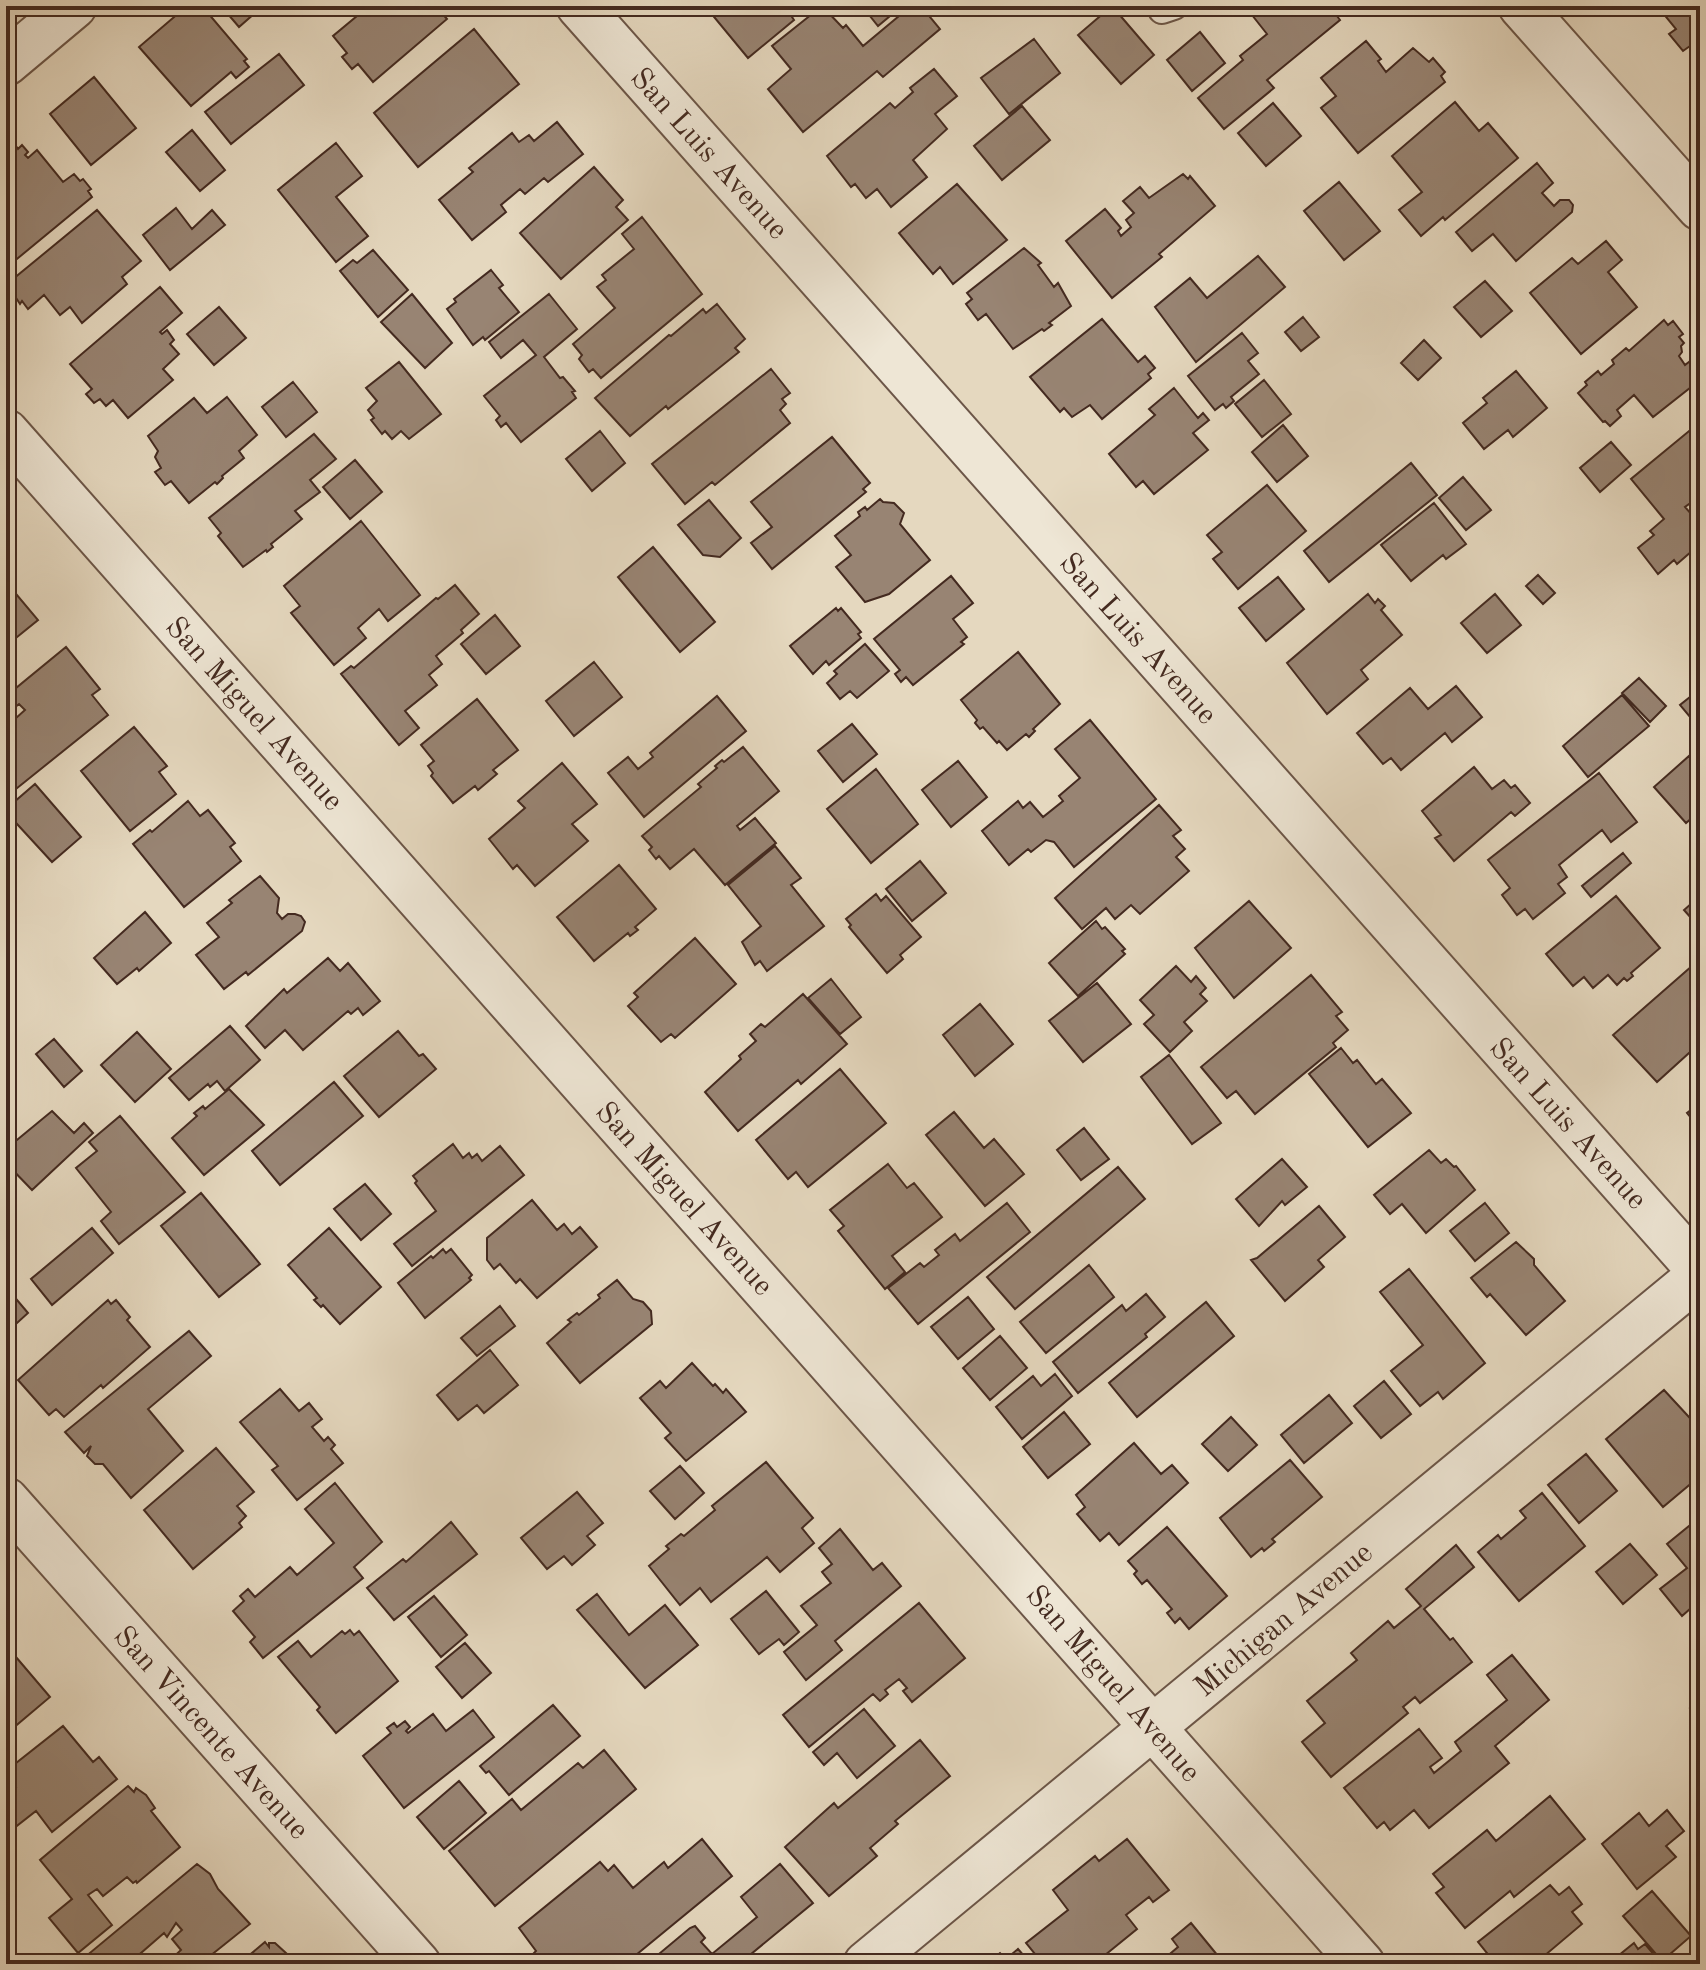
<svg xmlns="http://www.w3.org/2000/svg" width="1706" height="1970" viewBox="0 0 1706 1970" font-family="'Old Standard TT',serif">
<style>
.building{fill:#988473;stroke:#442a20;stroke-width:2}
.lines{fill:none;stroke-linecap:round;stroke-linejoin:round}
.service-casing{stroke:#6c5648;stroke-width:30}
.minor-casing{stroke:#6c5648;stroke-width:48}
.service{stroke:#eee6d5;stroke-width:26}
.minor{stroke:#eee6d5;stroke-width:44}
.labels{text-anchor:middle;stroke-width:6;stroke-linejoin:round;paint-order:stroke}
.street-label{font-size:30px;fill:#442a20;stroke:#eee6d5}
</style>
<rect width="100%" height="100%" fill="#e5d8bf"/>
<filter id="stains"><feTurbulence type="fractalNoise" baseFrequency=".0025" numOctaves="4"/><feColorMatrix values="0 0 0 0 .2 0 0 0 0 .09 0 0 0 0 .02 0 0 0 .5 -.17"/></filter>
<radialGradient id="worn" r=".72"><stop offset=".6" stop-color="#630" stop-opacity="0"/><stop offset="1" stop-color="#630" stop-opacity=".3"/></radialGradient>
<path class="building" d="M187,6h15l45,53 -3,2 5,6 -13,11 -5,-6 -40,34 -52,-59z
M221,6h42l-24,21z
M369,6h67l11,13 -74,63 -15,-18 -6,5 -10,-12 5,-4 -14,-17z
M705,6h101l-14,11 2,3 -46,38z
M822,6l21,22 3,-3 17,21 48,-40h10l19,23 -57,48 -6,-6 -74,61 -35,-43 23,-20 -19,-23z
M862,6h40l-24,20z
M1112,6l42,49 -33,29 -43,-49z
M1264,6h85l-12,10 3,4 -73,60 7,8 -50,41 -26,-31 45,-38 -3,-4 27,-22 -15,-19z
M1670,6h30v52l-10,-12 -7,5 -14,-17 7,-5 -14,-17z
M474,29l45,55 -101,83 -44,-54z
M1200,32l25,31 -33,28 -25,-31z
M1034,39l26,34 -51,41 -28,-36z
M1366,41l15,18 -3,2 8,11 27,-24 16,14 4,-4 12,14 -4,4 4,6 -87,71 -37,-45 15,-12 -15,-18z
M279,54l25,31 -73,59 -26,-32z
M934,69l23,27 -22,18 12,15 -34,31 14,17 -36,30 -14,-18 -11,9 -11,-14 -4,3 -24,-31 63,-53 5,5 18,-16 -3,-4z
M94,77l42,51 -45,37 -41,-51z
M1455,102l24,29 9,-8 30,35 -73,62 -2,-3 -22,19 -22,-26 23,-18 -30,-36z
M1273,103l28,33 -35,30 -28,-33z
M1022,106l28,34 -48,40 -28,-34z
M557,122l26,32 -35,28 -4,-4 -19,16 -5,-5 -19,16 5,7 -34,28 -33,-40 34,-28 -4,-4 43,-35 7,9 10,-7 5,6z
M192,130l33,40 -25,21 -34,-39z
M14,143l4,6 4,-4 6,7 -3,3 3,3 9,-8 26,32 11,-8 6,7 3,-2 8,10 -3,2 4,6 -86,71v-118z
M336,143l26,33 -26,21 32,39 -32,26 -58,-72z
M1537,163l16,20 -11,10 12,13 6,-6h9l4,5 -1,7 -56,49 -23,-27 -21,17 -16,-19z
M594,167l29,33 -7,7 12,13 -67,59 -41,-46z
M1183,174l5,5 2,-3 25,30 -56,48 3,3 -50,41 -46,-57 39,-32 16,19 -3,3 3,5 10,-9 -5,-7 8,-7 -11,-12 17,-14 9,11z
M1339,182l41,49 -36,29 -40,-49z
M957,184l50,56 -54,44 -13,-17 -7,7 -34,-41z
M176,208l16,21 20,-19 13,15 -55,45 -27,-35z
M97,210l44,51 -19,16 5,7 -45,39 -12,-16 -10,8 -16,-20 -16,14 -6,-8 -2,3 -13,-20z
M642,217l60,77 -101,84 -8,-9 -4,3 -10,-13 3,-4 -9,-11 42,-36 -18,-21 9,-7 -4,-5 32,-26 -12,-15z
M1606,241l16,19 -14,12 29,35 -56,47 -51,-61 42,-35 6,6z
M1024,248l17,15 -3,2 16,22 4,-4 13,23 -22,17 3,2 -8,6 -2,-2 -29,20 -27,-35 -8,6 -12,-16 6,-5 -5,-6z
M373,250l35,40 -30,27 -38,-46 13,-11 4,3z
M1258,256l27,31 -89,75 -41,-55 35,-29 17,20z
M491,270l12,15 -4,3 20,24 -34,28 -2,-3 -10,8 -26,-36 9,-7 -2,-3z
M1485,281l27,30 -31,26 -27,-30z
M160,287l22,26 -22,19 2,2 5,-4 7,10 -4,4 9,10 -16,15 10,11 -45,38 -15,-18 -7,6 -6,-7 -6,4 -8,-9 6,-5 -22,-25z
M412,294l40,49 -27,25 -44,-46z
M549,294l28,35 -33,28 16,21 3,-1 12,14 -3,1 4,6 -55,44 -15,-19 -5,4 -5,-7 4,-4 -16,-20 52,-41 -13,-15 -22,18 -12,-16z
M717,304l28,35 -10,9 4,4 -71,57 -2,-3 -36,30 -35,-38 74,-63 2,1 32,-27 3,4z
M219,307l27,31 -32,27 -27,-31z
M1303,317l16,20 -18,14 -16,-19z
M1102,319l36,43 7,-6 10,12 -7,6 3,4 -49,41 -12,-14 -18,12 -8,-9 -4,4 -30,-35z
M1664,320l4,5 5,-4 10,13 -4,3 5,6 -3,3 1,6 -3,4 6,9 9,-7h6v22l-47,37 -19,-22 -17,15 4,6 -11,10 -5,-5 -2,1 -25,-29 9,-8 -2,-3 13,-11 3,4 13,-11 -2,-4 14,-12 3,3z
M1242,333l16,20 -10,8 11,13 -28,23 3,4 -8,7 -3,-4 -8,6 -27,-34z
M1424,340l17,18 -23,22 -17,-17z
M399,362l42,52 -32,25 -8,-8 -9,8 -7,-8 -3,3 -11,-14 3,-2 -6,-8 9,-9 -11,-13z
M771,369l19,24 -8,6 4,5 -6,6 10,13 -75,62 -3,-3 -27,22 -33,-40z
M1516,371l31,37 -34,29 -5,-7 -24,19 -21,-26 24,-20 -4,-5z
M1264,380l27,34 -29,23 -27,-33z
M293,382l24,30 -31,25 -24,-30z
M1174,388l24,30 5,-5 6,7 -16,13 15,17 -54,44 -11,-13 -7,6 -27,-33 46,-39 -6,-6z
M227,397l30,38 -18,16 5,7 -22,18 1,2 -6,6 -2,-2 -26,21 -18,-22 -6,4 -10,-13 6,-4 -6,-11 3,-6 -10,-15 46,-38 13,15z
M1700,422v79l-5,5 -3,-4 -7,5 15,17v20l-23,20 -3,-4 -16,14 -20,-26 16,-13 -4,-4 14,-12 -33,-40z
M1283,425l25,31 -31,26 -25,-30z
M600,431l25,32 -33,28 -26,-32z
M314,434l22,25 -26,21 10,12 -25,19 7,8 -31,25 2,3 -6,5 -1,-2 -23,17 -25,-31 3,-3 -12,-15z
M832,437l38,46 -7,6 3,3 -94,77 -21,-26 21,-16 -21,-25z
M1611,442l20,23 -31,27 -20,-24z
M355,460l27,32 -32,27 -27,-32z
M1411,463l26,32 -108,87 -25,-31z
M1463,477l28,33 -25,20 -27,-32z
M1267,485l39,46 -68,58 -25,-30 9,-7 -15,-17z
M880,499l3,3 11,1 10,10 -4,11 30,36 -41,34 -24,8 -29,-35 15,-12 -16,-19 25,-20 -2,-4 7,-5 2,3z
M709,500l32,38 -21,19 -17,-2 -25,-30z
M1434,503l32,41 -20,15 -3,-4 -32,26 -30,-36z
M361,521l59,74 -32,26 -9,-12 -21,19 8,10 -32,27 -43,-52 9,-7 -16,-20z
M653,547l62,75 -35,30 -62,-75z
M1538,575l17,18 -12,11 -17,-18z
M951,576l22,27 -20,16 14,18 -6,5 3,2 -51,41 -7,-8 -5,5 -6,-8 5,-4 -26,-31z
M1278,577l26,32 -38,32 -27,-33z
M6,582l32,38 -32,26z
M455,585l24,29 -18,16 2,3 -27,23 6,8 -13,11 8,10 -32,26 14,17 -20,17 -58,-71 10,-8 3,2 82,-70 2,1z
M1368,594l7,9 3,-4 7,7 -4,4 21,25 -41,35 7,9 -41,35 -40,-51z
M1495,594l26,31 -34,28 -26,-30z
M836,608l2,3 3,-3 20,24 -3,2 3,4 -32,27 -3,-4 -13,13 -23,-28z
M495,615l25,31 -34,28 -25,-30z
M865,644l24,27 -32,27 -7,-7 -10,8 -13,-16 10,-9 -3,-3z
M66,647l34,42 -8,6 16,20 -102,82v-70l19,-17 -6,-6 -5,4 -5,-7 5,-3 -4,-5z
M1018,652l42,52 -27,25 2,2 -6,6 -3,-3 -19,16 -8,-9 -2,2 -14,-16 -3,2 -5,-6 2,-3 -16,-20z
M594,662l28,35 -48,39 -28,-35z
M1639,678l27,28 -16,16 -28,-29z
M1456,686l26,31 -30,25 -7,-9 -44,37 -10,-12 -8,6 -26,-31 53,-45 18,21z
M1700,689v40l-20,-24z
M1622,695l27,31 -61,51 -25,-31z
M717,696l29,35 -102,86 -36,-44 20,-16 10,12 15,-12 -3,-4z
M477,699l41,51 -25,20 4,4 -19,16 -3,-4 -22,17 -22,-27 2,-3 -5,-7 6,-5 -13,-16z
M1090,720l66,79 -82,68 -20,-25 -8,-2 -15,12 -3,-3 -19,16 -27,-34 36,-30 5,7 7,-6 13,15 20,-16 -4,-5 21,-18 -25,-29z
M852,724l25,30 -34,28 -25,-31z
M134,727l33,39 -8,6 17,22 -46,37 -49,-60z
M743,747l36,44 -42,35 3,4 15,-12 21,25 -51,42 -31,-36 -24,20 -11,-13 -3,3 -7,-9 3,-3 -10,-11 59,-49 -3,-3 19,-16 -2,-2 7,-6 2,2z
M1689,756l11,12v43l-14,12 -32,-36z
M958,761l29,36 -36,30 -29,-37z
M562,763l35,41 -25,20 16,17 -53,45 -18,-21 -4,4 -24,-30 36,-31 -7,-7z
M1474,767l18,22 12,-9 7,8 4,-3 15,18 -15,13 -4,-4 -57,49 -19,-23 6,-3 -19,-24z
M876,769l42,55 -47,39 -44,-54z
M1599,773l38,49 -26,20 -9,-12 -43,35 8,12 -9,7 7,9 -32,26 -8,-10 -8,6 -15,-20 8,-7 -22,-28z
M35,784l46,53 -29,25 -46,-50v-3z
M188,801l12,15 8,-6 27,33 -5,4 11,14 -57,46 -51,-63 17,-14 2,2z
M1159,805l22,25 -8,6 12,13 -9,8 13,14 -49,43 -9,-9 -16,14 -9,-11 -24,21 -27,-31z
M775,846l26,32 -10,7 33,41 -57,45 -7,-10 -5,4 -13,-23 19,-16 -33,-41z
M1623,853l8,10 -40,34 -9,-11z
M920,861l26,32 -34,28 -26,-32z
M619,865l37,44 -21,18 3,3 -8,6 -2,-3 -34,28 -37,-44z
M260,876l19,22 -2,15 5,6 6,-5h7l6,2 4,6 -3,9 -54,44 -2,-3 -22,17 -28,-34 23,-18 -12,-14 25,-20 -3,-3z
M876,894l5,7 5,-5 35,41 -21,18 3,4 -16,14 -38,-46 2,-2 -5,-6z
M1616,896l44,52 -29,25 2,3 -6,5 -3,-3 -7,7 -9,-10 -15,13 -9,-11 -11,9 -27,-32z
M1700,896v32l-16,-18z
M1249,901l42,47 -57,50 -39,-50z
M145,912l26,31 -32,28 -2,-3 -20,16 -23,-26z
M1096,921l6,8 3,-2 20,22 -3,2 3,3 -47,42 -29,-33z
M695,938l41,46 -61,54 -4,-4 -10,8 -33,-36 10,-9 -4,-4z
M328,958l12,13 8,-8 32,38 -17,14 -5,-7 -7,6 -3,-3 -45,39 -18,-20 -20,18 -19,-22 38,-37 3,4z
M1700,959v84l-43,39 -44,-47z
M1176,966l15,16 5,-6 10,12 -6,6 7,7 -23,21 8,9 -22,21 -26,-28 10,-9 -14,-15z
M1311,975l31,37 -6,4 12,14 -15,13 3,4 -81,67 -19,-23 -9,7 -26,-31z
M831,979l30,38 -21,17 -32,-36z
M1097,983l34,41 -48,38 -34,-41z
M803,994l44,50 -46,40 -3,-4 -60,51 -33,-39 36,-33 -2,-3 17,-15 -6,-7 11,-10 4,3z
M980,1004l33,40 -38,32 -32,-41z
M230,1026l30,34 -35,31 -8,-10 -7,6 -2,-3 -19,16 -20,-22z
M398,1031l21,25 4,-2 13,15 -57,48 -35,-41z
M137,1032l34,37 -36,33 -34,-37z
M54,1039l28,32 -18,16 -28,-33z
M1341,1048l12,15 4,-3 19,24 6,-5 29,34 -43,34 -59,-73z
M1169,1055l52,68 -29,21 -51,-67z
M840,1069l46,54 -78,64 -12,-15 -8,7 -32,-39z
M334,1082l29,34 -83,69 -28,-34z
M229,1089l35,36 -60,50 -32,-37 25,-22 -3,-3 9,-7 2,3z
M1700,1103v26l-13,-16z
M52,1111l22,22 10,-10 9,10 -61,57 -26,-27v-14z
M954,1112l30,36 10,-9 30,35 -39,32 -59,-71z
M120,1116l65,76 -66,52 -18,-23 10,-9 -35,-44 21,-17 -8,-9z
M1084,1128l25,31 -28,21 -24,-30z
M453,1144l10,14 6,-5 3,5 5,-4 5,7 18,-15 24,29 -112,91 -18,-22 42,-33 -21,-28 2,-2 -4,-5z
M1429,1150l12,13 5,-4 8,8 2,-1 19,24 -49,43 -24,-29 -12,10 -16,-19z
M1282,1159l25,28 -22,18 -3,-4 -23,25 -23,-27z
M888,1164l19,24 7,-5 28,34 -50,39 13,16 -20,17 -47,-58 6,-5 -14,-16z
M1118,1167l27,32 -130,110 -28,-32z
M365,1184l26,30 -30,26 -27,-31z
M201,1193l59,71 -41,33 -58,-71z
M532,1200l25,30 7,-6 8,10 8,-7 17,20 -60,51 -17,-19 -4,4 -16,-19 -6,5 -7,-9v-22z
M1007,1203l23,29 -112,92 -30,-36 32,-25 4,4 15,-12 -4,-5 20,-16 5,7z
M1485,1203l24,30 -34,28 -25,-30z
M1319,1206l26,31 -27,23 6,7 -39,34 -34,-41 6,-2z
M92,1228l21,25 -61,52 -21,-26z
M329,1228l52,59 -41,37 -17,-19 -2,2 -7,-7 3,-2 -29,-33z
M1516,1242l18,17v6l31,36 -39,34 -36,-41 -3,3 -16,-19z
M443,1249l3,4 5,-4 21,26 -3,3 2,2 -46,38 -27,-35 33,-27 2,2z
M1089,1265l25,32 -68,56 -26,-31z
M1409,1269l76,94 -42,36 -5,-7 -18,14 -29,-35 32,-26 -43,-53z
M617,1280l16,19 10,3 8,9 1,13 -72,59 -33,-40 24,-21 -3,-2 9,-7 2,2 21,-17 -2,-3z
M6,1287l22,26 -22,20z
M1146,1294l19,23 -20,17 2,3 -69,56 -25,-31 69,-57 4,6z
M968,1297l26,32 -36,30 -27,-32z
M108,1300l3,4 5,-4 14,17 -3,3 23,27 -47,41 -2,-3 -37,32 -8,-8 -7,6 -31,-35z
M1206,1302l28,34 -97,81 -28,-34z
M500,1306l15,20 -38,30 -16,-18z
M189,1331l22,25 -63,53 35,42 -52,47 -28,-34h-8l-8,-8 4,-10 -7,7 -19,-21z
M1000,1336l27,32 -37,32 -27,-32z
M490,1350l28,35 -34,28 -7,-8 -19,15 -21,-25z
M692,1363l21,23 2,-2 8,9 3,-4 20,23 -60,49 -21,-23 6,-5 -31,-35 20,-17 6,7z
M1055,1374l17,22 -50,43 -26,-32 37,-31 8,10z
M1384,1381l27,33 -30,24 -27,-32z
M280,1389l19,22 10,-8 13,16 -10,8 12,14 4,-4 7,8 -4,4 12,14 -46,37 -25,-30 6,-4 -38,-44z
M1664,1390l36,39v47l-37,31 -57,-68z
M1329,1395l23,28 -48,40 -23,-28z
M1064,1412l26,32 -42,34 -25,-31z
M1231,1417l26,28 -29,26 -26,-27z
M1134,1443l27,31 11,-9 16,18 -69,62 -10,-12 -9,8 -23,-27 8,-7 -9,-12z
M216,1448l38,44 -17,14 9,10 -7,7 3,4 -49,42 -49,-59z
M1586,1454l31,37 -38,32 -31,-38z
M1290,1460l32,37 -50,42 3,3 -11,9 -2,-3 -11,9 -31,-39z
M766,1462l47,56 -11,10 12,15 -34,29 -13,-15 -56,45 -11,-14 -20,17 -31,-39 20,-17 -3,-3 15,-12 3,2 31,-26 -3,-4z
M680,1466l24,27 -29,26 -25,-28z
M335,1483l47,59 -28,25 9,11 -100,80 -13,-16 5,-5 -22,-26 11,-10 -4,-5 8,-7 7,8 35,-30 7,8 37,-32 -29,-34z
M577,1492l26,31 -16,13 8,9 -23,20 -8,-9 -17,13 -26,-31z
M1542,1493l43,53 -66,55 -41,-49 20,-17 3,4 25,-21 -6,-7z
M1700,1517v83l-18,16 -22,-27 27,-21 -20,-24z
M451,1522l26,32 -83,66 -27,-32 36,-29 3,3z
M1167,1527l60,69 -38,33 -9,-11 -5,5 -8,-10 5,-4 -25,-29 -5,4 -8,-10 3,-3 -9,-10z
M840,1529l33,41 9,-7 19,23 -66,55 7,9 -36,30 -22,-28 33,-27 -16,-19 30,-23 -9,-11 10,-8 -13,-16z
M1630,1544l27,31 -34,29 -27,-32z
M1456,1545l18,22 -50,42 26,31 3,-2 19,24 -52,41 -5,-6 -12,10 5,6 -77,64 -29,-35 23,-19 -18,-22 50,-41 -6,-7 37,-32 6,7 27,-22 -15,-17z
M766,1591l33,41 -15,13 -5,-6 -20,15 -28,-35z
M597,1594l32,41 36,-30 33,40 -53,43 -68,-78z
M434,1596l33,39 -26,22 -33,-40z
M919,1603l46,55 -53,44 -9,-11 4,-3 -8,-9 -14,11 3,4 -8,7 -7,-7 -64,53 -26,-32z
M350,1630l4,5 5,-4 39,50 -62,52 -19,-23 3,-3 -42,-50 20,-16 13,16 31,-26 3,3z
M465,1643l26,30 -29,25 -26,-31z
M10,1650l40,47 -44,37v-81z
M1512,1655l37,45 -54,46 14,17 -80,65 -15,-18 -24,20 -6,-8 -7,6 -33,-40 75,-59 23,29 -12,9 4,6 27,-22 -6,-9 52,-42 -20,-25z
M1700,1699v21l-10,-12z
M553,1705l27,31 -71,59 -20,-24 -3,2 -6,-7z
M864,1709l31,37 -38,32 -20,-25 -13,12 -11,-13z
M473,1710l21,27 -90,71 -41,-52 28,-23 -4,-5 7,-5 3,4 8,-6 5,6 -4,4 2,2 25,-19 13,17z
M63,1726l30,36 6,-5 18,22 -65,53 -16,-21 -27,21 -3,-4v-33l10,-8 -10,-16z
M920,1740l30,36 -55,45 3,3 -28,24 7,8 -48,40 -44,-49 49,-44 4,5z
M604,1750l32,39 -141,117 -46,-55 63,-52 9,11 57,-47 5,5z
M459,1781l27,32 -42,36 -27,-32z
M128,1786l6,6 2,-4 10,7 9,13 -4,3 29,36 -43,36 -1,-2 -3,2 -6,-6 -24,19 -6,-7 -9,6 24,30 -34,28 -29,-35 23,-19 -32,-39z
M1550,1796l35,43 -71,58 -4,-6 -45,37 -29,-35 8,-6 -11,-13 54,-44 9,11z
M1667,1810l17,21 -18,15 10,11 -39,32 -35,-45 37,-31 10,13z
M702,1839l30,37 -107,88h-86l-7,-9 4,-4 -17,-23 81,-66 8,9 6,-6 19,23 31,-26 4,6z
M1127,1839l42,51 -16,12 -4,-5 -23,18 11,14 -43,35 -6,-5 -6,5h-39l-17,-21 42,-33 -15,-20 42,-34 4,5z
M197,1864l13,10 8,15 32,35 -50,40h-34l15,-14 -9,-11 10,-9 -6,-7 -9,14 -3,-4 -31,27 3,4h-45l-6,-7z
M780,1864l33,39 -74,61h-92l43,-36 5,-2 10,12 -4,4 11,12 45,-37 -16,-20z
M1550,1885l9,10 10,-8 13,17 -10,8 10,12 -38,32 7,8h-67l7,-6 -13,-16z
M1652,1891l39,45 -29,25 -39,-45z
M1191,1923l27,33 -1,2 5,6h-64l20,-17 -6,-8z
M265,1942l4,5v-4h6l12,11 -1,8 -47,2z
M1634,1943l4,6 7,-5 17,20h-54z
M1018,1949l13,15h-44l13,-11 6,6z"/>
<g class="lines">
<defs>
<path id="service" d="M1162,10l12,-4"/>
<path id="minor" d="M579,6l1121,1265
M1521,6l179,202
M6,63l68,-57
M6,432l1356,1532
M6,1500l412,464
M866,1964l834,-689"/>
</defs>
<use href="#service" class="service-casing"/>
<use href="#minor" class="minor-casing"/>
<use href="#service" class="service"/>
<use href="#minor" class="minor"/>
</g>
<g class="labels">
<g class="street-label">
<text transform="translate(710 153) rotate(48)" y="10">San Luis Avenue</text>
<text transform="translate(1139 638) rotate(48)" y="10">San Luis Avenue</text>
<text transform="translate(255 713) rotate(48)" y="10">San Miguel Avenue</text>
<text transform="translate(1569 1123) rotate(48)" y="10">San Luis Avenue</text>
<text transform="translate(685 1198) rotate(48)" y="10">San Miguel Avenue</text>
<text transform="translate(1283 1619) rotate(-40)" y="10">Michigan Avenue</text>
<text transform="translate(1114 1683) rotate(49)" y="10">San Miguel Avenue</text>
<text transform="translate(212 1732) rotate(48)" y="10">San Vincente Avenue</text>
</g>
</g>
<rect width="1706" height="1970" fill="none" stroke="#e5d8bf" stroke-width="32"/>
<rect x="8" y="8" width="1690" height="1954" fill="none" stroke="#442a20" stroke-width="4"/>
<rect x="16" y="16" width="1674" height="1938" fill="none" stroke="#442a20" stroke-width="2"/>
<rect width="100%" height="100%" filter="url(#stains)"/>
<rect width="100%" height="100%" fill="url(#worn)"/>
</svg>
